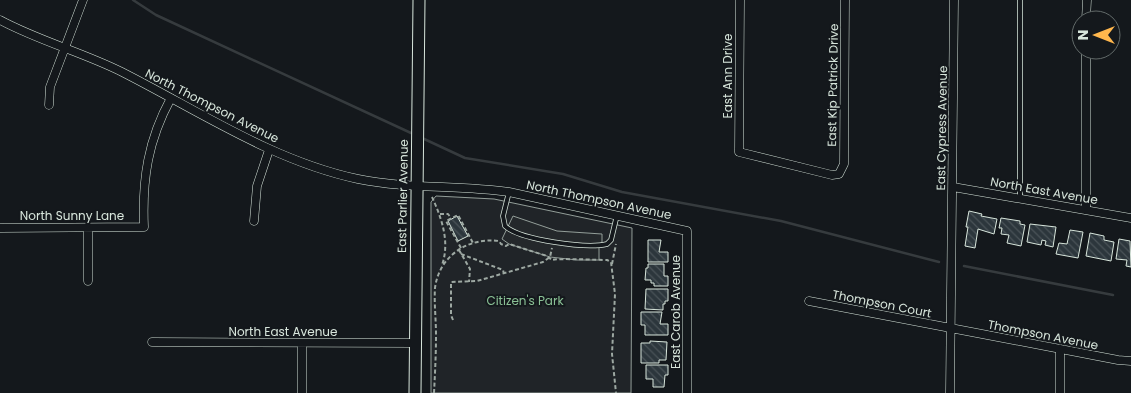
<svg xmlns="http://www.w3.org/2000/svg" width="1131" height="393" viewBox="0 0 1131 393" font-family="Poppins,sans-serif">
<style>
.park{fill:#202428;stroke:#939e99}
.parking{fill:#24282b;stroke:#939e99}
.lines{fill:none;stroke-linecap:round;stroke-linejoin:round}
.stream{stroke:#363b3e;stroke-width:2.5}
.building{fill:url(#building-back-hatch);stroke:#d8e6dc}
.lane-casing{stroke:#d8e6dc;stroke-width:5.5}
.street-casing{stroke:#d8e6dc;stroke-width:9}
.secondary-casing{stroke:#d8e6dc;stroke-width:13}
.path{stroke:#9da8a2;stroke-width:2;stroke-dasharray:4 2.5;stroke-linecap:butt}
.lane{stroke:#14181c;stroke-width:4}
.street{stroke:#14181c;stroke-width:8}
.secondary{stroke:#14181c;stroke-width:11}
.labels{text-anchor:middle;stroke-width:4;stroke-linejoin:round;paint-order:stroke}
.street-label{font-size:12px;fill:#d8e6dc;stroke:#14181c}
.park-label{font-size:12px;fill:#8ac095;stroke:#14181c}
</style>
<defs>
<pattern id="building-back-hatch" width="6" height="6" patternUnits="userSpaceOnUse" patternTransform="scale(1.25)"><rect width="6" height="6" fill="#2c363c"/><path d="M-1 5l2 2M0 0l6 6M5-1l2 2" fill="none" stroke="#4a5358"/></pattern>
</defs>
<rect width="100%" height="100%" fill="#14181c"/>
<path class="park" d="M436,196l58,3 138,29 -1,165h-200v-191z"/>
<path class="parking" d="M513,216l44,15 45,3v11l-3,1v14h-22l-27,-3 -41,-13 -7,-5z"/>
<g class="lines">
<path class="stream" d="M133,0l23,15 255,118
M422,138l43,20 98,16 59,18 159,29 158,41
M964,266l149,29"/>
</g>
<path class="building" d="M969,211l13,3 -1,2 16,3 -3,15 -16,-5 -3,19 -10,-2 3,-19h-2z
M457,216l11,20 -10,5 -10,-20z
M1001,218l19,3v3l5,1 -4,21 -14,-3 2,-8 -8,-1 1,-6h-3z
M1030,224l26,3 -3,20 -8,-2 1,-4 -4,-1 -1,5 -14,-3z
M1070,230l13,2 -5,26 -22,-4 3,-11 8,1z
M1090,233l14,3v4l10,2 -3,19 -25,-5z
M1119,239l11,2 1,26 -5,-1 1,-6 -11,-1z
M648,240h13l-2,12h9v10h-20z
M648,264h16v12h4v10h-14v-3h-3v-3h-6l1,-12h2z
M646,289h22v12h-3v3h-2v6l-18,-1z
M641,312h21l-2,12h8v11h-23v-10h-4z
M650,341l17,1 -1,18h-7v3h-18v-20h9z
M646,365h22v10h-3l-1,12h-11v-8h-7z"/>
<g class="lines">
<defs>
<path id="lane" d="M509,192l-6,24 2,10c15,14 82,23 102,18l4,-4 6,-25
M1020,198v-198"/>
<path id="street" d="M740,0l-1,152 93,23 7,-1 5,-10 1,-164
M0,20c39,21 82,32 122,52 77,39 151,89 236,107 49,10 101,6 151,13l178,39v162
M1086,20l1,-20
M49,105l1,-18 33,-87
M953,187l178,31
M1086,210v-160
M254,221l3,-35 12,-36
M0,228l144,-1c-2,-48 4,-87 27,-129
M88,228v53
M809,301l309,59 13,1
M152,342l263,1
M302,343v50
M950,393l4,-393
M1060,393v-44"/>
<path id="secondary" d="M415,393l4,-393"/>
</defs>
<use href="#lane" class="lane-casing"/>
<use href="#street" class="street-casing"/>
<use href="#secondary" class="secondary-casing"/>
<path class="path" d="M432,197c10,22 18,45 10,68
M440,214h8l3,4
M461,248l-15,-27 12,-6 15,28
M459,250l11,19 -1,13
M461,254l42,16 1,4
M612,264l4,-20
M453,320l-2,-5v-33l26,-1 66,-19 7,-5 2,-9
M434,393c1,-19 2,-39 2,-58 0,-16 -2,-32 -1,-47 4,-32 33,-51 64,-47l2,3 5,2 3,-2 38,12 5,4c5,-2 46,0 55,0l4,2 4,32 -3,60 4,39"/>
<use href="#lane" class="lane"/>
<use href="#street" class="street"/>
<use href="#secondary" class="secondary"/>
</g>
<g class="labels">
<g class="street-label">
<text transform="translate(728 76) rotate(-90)" y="4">East Ann Drive</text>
<text transform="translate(833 85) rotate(-89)" y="4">East Kip Patrick Drive</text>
<text transform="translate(212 106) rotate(27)" y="4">North Thompson Avenue</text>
<text transform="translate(942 128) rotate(-89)" y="4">East Cypress Avenue</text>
<text transform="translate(1044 191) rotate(10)" y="4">North East Avenue</text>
<text transform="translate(403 196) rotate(-89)" y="4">East Parlier Avenue</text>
<text transform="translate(599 200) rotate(12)" y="4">North Thompson Avenue</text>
<text x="72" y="220">North Sunny Lane</text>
<text transform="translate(882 304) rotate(11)" y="4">Thompson Court</text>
<text transform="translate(676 312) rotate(-90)" y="4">East Carob Avenue</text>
<text x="283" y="336">North East Avenue</text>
<text transform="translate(1043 335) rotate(11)" y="4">Thompson Avenue</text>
</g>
<g class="park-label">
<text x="525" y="305">Citizen's Park</text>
</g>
</g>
<g transform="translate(1096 35) rotate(270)"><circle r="24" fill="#14181c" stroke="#626a69"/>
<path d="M0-4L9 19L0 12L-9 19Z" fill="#ffb74d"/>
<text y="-8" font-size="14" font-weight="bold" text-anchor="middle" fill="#d8e6dc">N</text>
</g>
</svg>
